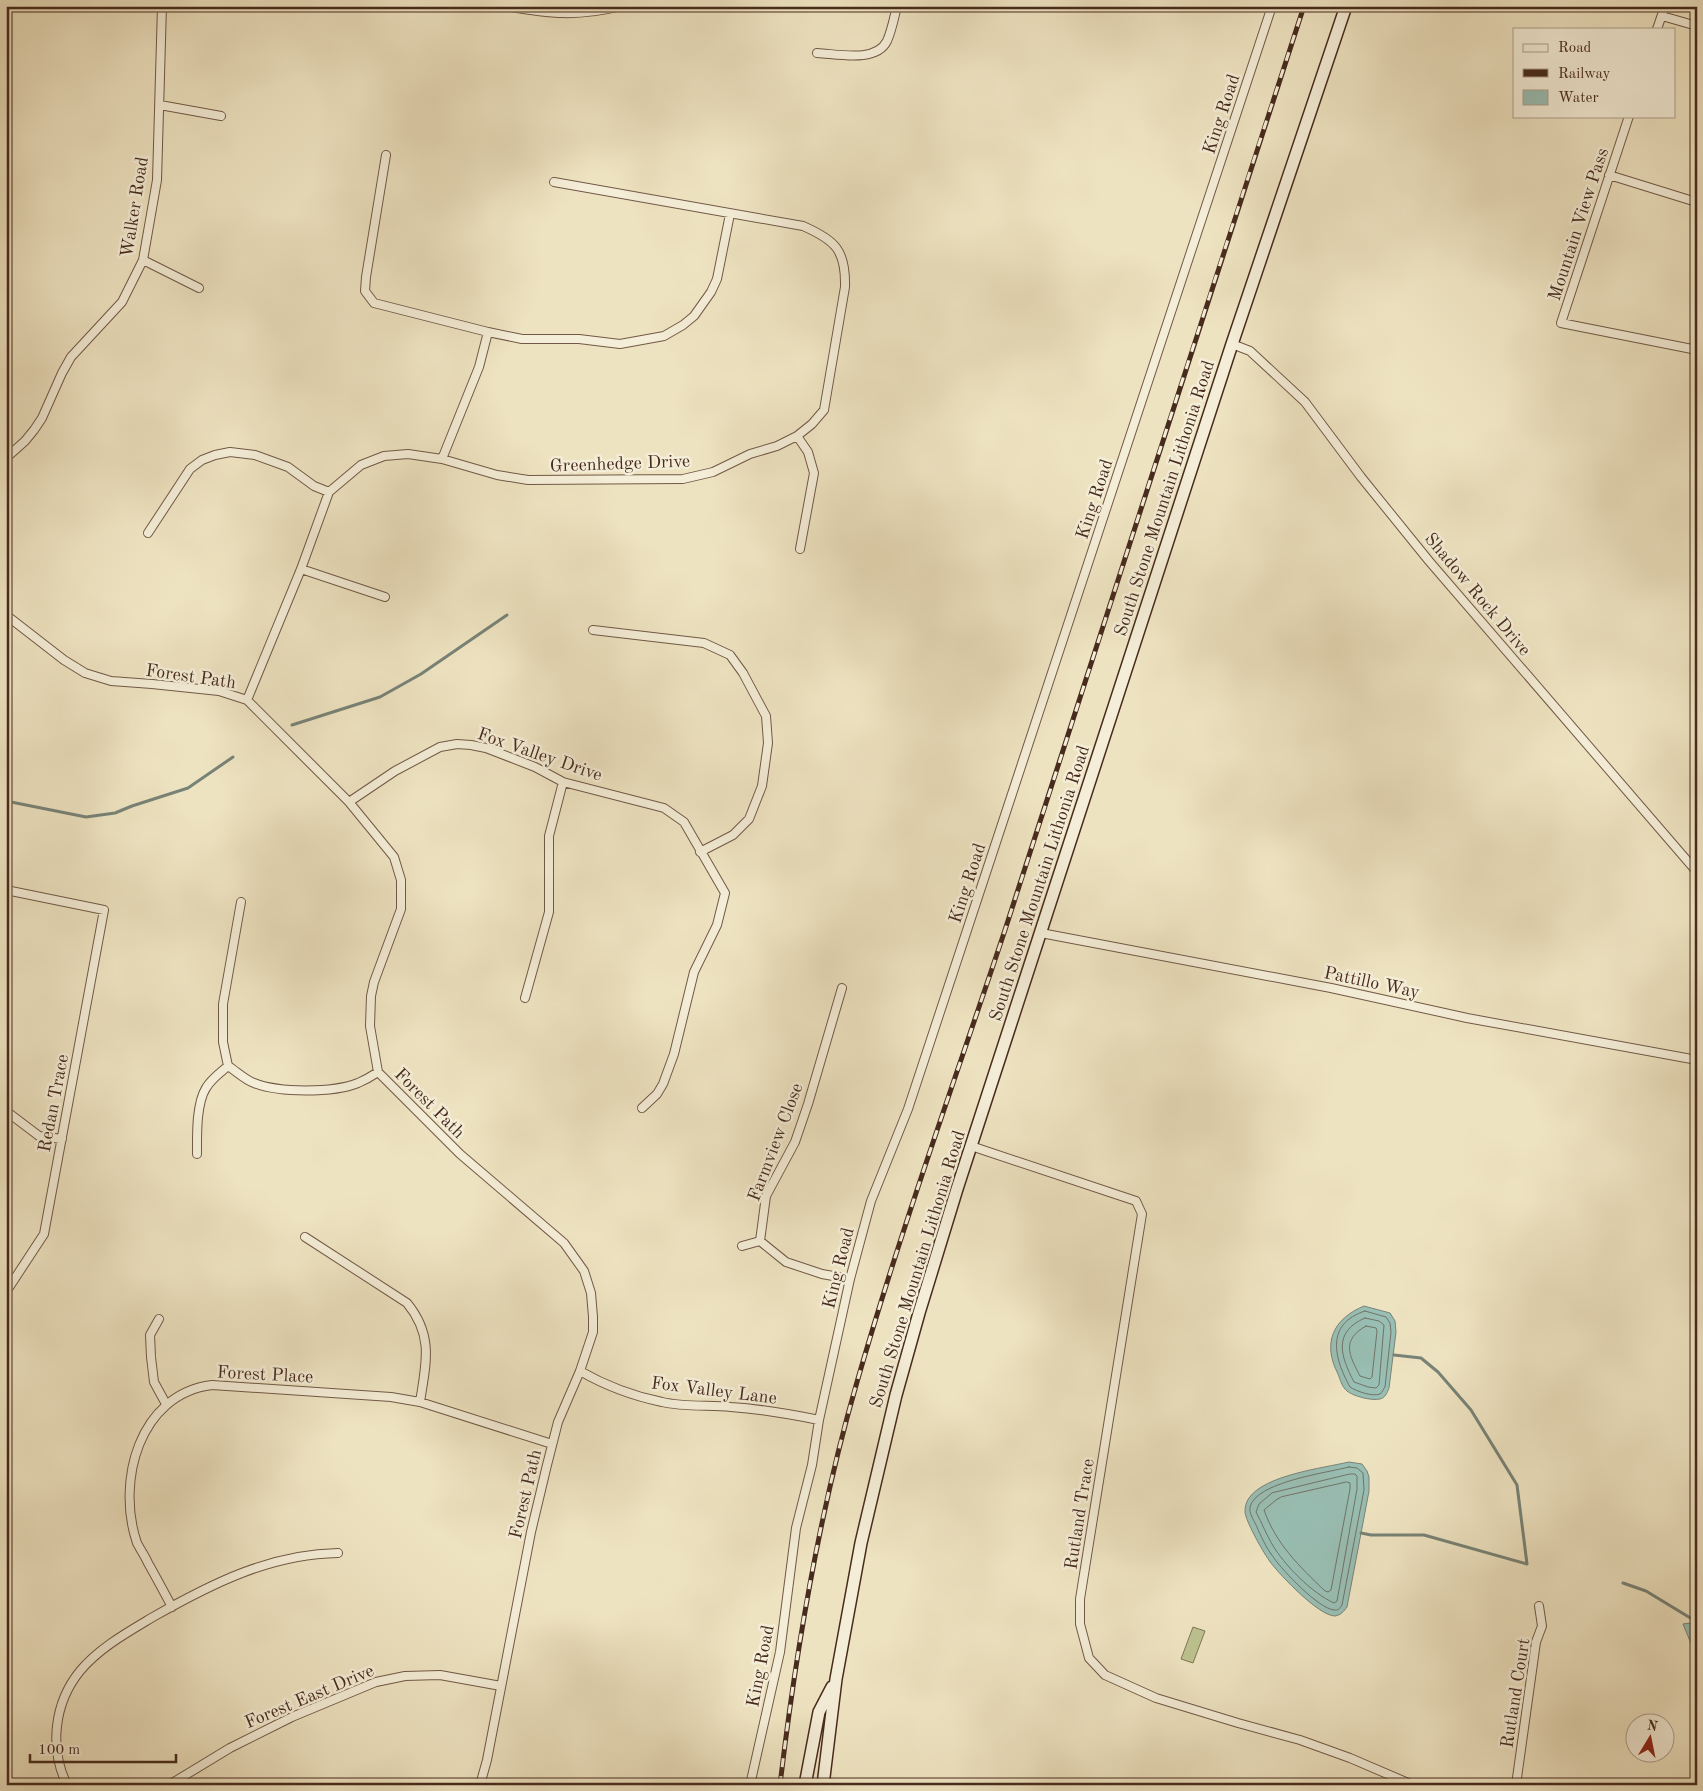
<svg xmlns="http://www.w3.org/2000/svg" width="1703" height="1791" viewBox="0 0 1703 1791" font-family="'Old Standard TT',serif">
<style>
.green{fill:#bcc390;stroke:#827756}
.water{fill:#99beb3;stroke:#788377}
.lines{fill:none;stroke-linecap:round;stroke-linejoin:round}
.shore{stroke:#707468;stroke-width:1}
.stream{stroke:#788377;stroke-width:3}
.minor-casing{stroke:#715946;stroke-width:10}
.secondary-casing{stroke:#472b1d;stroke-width:14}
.minor{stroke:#f4edd7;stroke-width:8}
.secondary{stroke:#f4edd7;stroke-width:11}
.rail-casing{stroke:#472b1d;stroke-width:5}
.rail{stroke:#f4edd7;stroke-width:3;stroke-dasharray:9;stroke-linecap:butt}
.labels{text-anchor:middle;stroke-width:5;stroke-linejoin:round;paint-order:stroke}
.street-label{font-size:18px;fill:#472b1d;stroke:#f4edd7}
</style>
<rect width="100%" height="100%" fill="#eee3c1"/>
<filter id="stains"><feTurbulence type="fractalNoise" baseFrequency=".004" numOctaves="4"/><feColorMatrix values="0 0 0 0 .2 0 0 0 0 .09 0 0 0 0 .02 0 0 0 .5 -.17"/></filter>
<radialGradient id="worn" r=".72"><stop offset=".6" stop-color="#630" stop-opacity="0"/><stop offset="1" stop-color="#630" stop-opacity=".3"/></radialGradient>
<path class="green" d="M1193,1627l12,4 -12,32 -12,-4z"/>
<path class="water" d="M1364,1306l26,7 5,8 1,11 -7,56c-2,5 -4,10 -9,11 -9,2 -27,-3 -33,-8 -5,-4 -7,-12 -9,-17 -16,-31 -5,-55 26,-68z
M1349,1462l13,2 5,7 2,6v14l-22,116c-3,4 -6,8 -12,9 -16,0 -54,-40 -64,-53 -7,-9 -25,-41 -26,-51 0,-5 1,-10 4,-14 16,-23 74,-30 100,-36z
M1697,1622v36l-14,-34z"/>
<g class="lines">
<path class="shore" d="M1365,1311l21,6 4,6 1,9 -6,55c-2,2 -2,5 -5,7 -8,3 -24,-3 -30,-7 -16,-29 -25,-63 15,-76z
M1365,1318l14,3 5,4 -5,60 -3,3 -8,-1 -14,-5c-13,-25 -22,-50 11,-64z
M1366,1326l10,2 1,3 -5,46 -2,2 -10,-3c-11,-21 -19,-36 6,-50z
M1349,1467l8,1 6,5 1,17 -22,115c-2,3 -4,6 -8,5 -16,-2 -50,-38 -60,-52 -8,-10 -13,-22 -18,-33 -3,-6 -7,-12 -6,-18 6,-25 76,-34 99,-40z
M1350,1474h5l2,2v13l-20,112 -3,2c-22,-10 -50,-38 -62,-59 -6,-10 -10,-21 -16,-32l3,-8 13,-11z
M1347,1482l3,1v6l-19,101 -3,2 -3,-1c-26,-25 -49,-47 -61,-81l12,-10 5,-3z"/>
<path class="stream" d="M292,725l88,-28 41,-23 86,-59
M6,801l80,16 29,-4 17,-7 56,-18 45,-31
M1361,1533l10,2h53l103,29 -10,-79 -46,-75 -33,-38 -17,-14 -27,-3
M1623,1583l23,8 51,31"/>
<defs>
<path id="minor" d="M506,6c43,8 72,11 115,0
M1662,16l35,10
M1657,29l8,-23
M817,53c21,1 59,10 70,-12 5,-11 7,-23 10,-35
M160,105l61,11
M1629,116l-68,207 136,27
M386,155l-20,122 -1,14 9,12 114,29
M1609,175l84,26
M143,260l56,28
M1232,344l18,7 55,51 56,75 68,84 268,311
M797,436l11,16 6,21 -14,76
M6,458l19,-17 9,-11 8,-12 20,-45 9,-16 51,-55 21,-42 14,-80 5,-174
M442,459l37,-92 9,-35 34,7h57l41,5 44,-8 19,-11 11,-9 17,-24 6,-13 13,-65
M148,533l42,-64 12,-9 13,-5 15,-3 25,3 33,12 26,19 15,6
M301,569l84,28
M6,615l58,45 21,13 26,8 41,3 67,7 28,9 102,102 45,55 7,23v29l-27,73 -3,14 -1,30 8,46 82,82 104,89 20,28 7,22 2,24v15l-13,39 -22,51 -11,43 -16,67 -44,228 -7,25
M593,630l111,13 26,12 13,18 23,43 2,27 -6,43 -13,33 -16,16 -33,17
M247,700l54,-131 28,-77 32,-27 23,-9 24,-2 34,5 55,16 31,5 155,-1 30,-7 37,-18 27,-8 20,-10 15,-12 12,-14 21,-123c1,-37 -10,-47 -42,-61l-249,-44
M349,802l46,-31 45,-24 17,-3 14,1 15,3 49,19 28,15 101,26 20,14 41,71 -8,32 -23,47 -20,82 -11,30 -6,10 -15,14
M6,890l98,20 -60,324 -38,58
M241,902l-18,102v38l5,24c8,5 17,14 26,17 25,10 79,10 104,0 7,-3 14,-7 20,-11
M1041,933l290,55 136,30 230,42
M525,998l24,-86v-76l14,-54
M6,1111l33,25 23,3
M971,1146l165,55 6,13 -62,385v25l9,34 16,17 51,23 82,25 62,17 50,18 63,27
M197,1154c0,-18 -1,-50 9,-66 5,-9 15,-16 22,-22
M305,1237l102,66c27,33 19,60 13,99
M760,1241l6,-45 29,-54 13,-38 34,-116
M760,1241l26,21 36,12 28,5
M742,1246l18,-5
M159,1319l-9,16 1,22 3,25 12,22
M580,1371c26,15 53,25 82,31 21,5 48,3 69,5 30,2 59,7 88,13
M172,1607c-8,-15 -16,-30 -24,-44 -3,-7 -8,-14 -11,-20 -21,-61 2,-149 75,-158l179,12 29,5 132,42
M67,1785c-18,-37 -13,-82 13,-114 19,-23 48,-39 73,-54 58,-33 117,-63 185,-64
M169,1785l61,-37 62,-31 84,-35 29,-6 35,-1 61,11
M750,1785l30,-133 16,-124 16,-63 7,-45 31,-141 21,-78 37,-92 364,-1103
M1516,1785l20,-143 6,-16 -3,-20"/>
<path id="secondary" d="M805,1785l14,-73 13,-25
M823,1785l13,-106 25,-136 35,-148 23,-82 38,-124 275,-845 114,-338"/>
</defs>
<use href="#minor" class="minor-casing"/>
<use href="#secondary" class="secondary-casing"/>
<use href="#minor" class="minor"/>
<use href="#secondary" class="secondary"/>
<defs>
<path id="rail" d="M780,1785c16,-136 39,-272 77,-403 44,-153 98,-302 148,-452 100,-308 198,-616 299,-924"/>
</defs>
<use href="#rail" class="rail-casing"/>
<use href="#rail" class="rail"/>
</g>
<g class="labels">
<g class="street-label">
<text transform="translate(1221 114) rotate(-72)" y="6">King Road</text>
<text transform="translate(134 207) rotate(-81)" y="6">Walker Road</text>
<text transform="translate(1578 224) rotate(-72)" y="6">Mountain View Pass</text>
<text transform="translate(620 463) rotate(-2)" y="6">Greenhedge Drive</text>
<text transform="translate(1164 498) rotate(-72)" y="6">South Stone Mountain Lithonia Road</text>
<text transform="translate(1094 499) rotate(-72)" y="6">King Road</text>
<text transform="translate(1478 594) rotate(50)" y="6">Shadow Rock Drive</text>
<text transform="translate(191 676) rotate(8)" y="6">Forest Path</text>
<text transform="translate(540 754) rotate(19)" y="6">Fox Valley Drive</text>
<text transform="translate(967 883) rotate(-72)" y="6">King Road</text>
<text transform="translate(1039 883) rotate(-72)" y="6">South Stone Mountain Lithonia Road</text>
<text transform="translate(1372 982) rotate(12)" y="6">Pattillo Way</text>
<text transform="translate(53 1103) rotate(-79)" y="6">Redan Trace</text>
<text transform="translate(430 1103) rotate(45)" y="6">Forest Path</text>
<text transform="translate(775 1142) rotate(-69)" y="6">Farmview Close</text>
<text transform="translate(838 1268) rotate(-76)" y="6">King Road</text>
<text transform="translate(917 1269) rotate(-73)" y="6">South Stone Mountain Lithonia Road</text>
<text transform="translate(265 1374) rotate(3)" y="6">Forest Place</text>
<text transform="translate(714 1390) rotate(7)" y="6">Fox Valley Lane</text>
<text transform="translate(525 1494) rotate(-77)" y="6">Forest Path</text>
<text transform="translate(1079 1514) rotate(-81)" y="6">Rutland Trace</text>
<text transform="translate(760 1666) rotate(-79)" y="6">King Road</text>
<text transform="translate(1515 1693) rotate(-81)" y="6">Rutland Court</text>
<text transform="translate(309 1696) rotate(-23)" y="6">Forest East Drive</text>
</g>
</g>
<rect width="1703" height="1791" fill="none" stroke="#eee3c1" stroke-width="25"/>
<rect x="8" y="8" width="1688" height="1776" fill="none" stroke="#472b1d" stroke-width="2.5"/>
<rect x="12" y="12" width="1678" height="1766" fill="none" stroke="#472b1d"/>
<rect x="1513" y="28" width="162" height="90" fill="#f4edd7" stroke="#af9f8d"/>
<rect x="1523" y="44" width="25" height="8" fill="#f4edd7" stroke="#af9f8d"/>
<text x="1558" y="52" font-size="15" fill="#472b1d">Road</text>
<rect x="1523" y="69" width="25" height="8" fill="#472b1d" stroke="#af9f8d"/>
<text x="1558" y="78" font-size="15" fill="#472b1d">Railway</text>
<rect x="1523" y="90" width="25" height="15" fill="#99beb3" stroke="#af9f8d"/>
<text x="1558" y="102" font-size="15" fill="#472b1d">Water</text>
<g transform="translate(1650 1738) rotate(10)"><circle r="24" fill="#f4edd7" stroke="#af9f8d"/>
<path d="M0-4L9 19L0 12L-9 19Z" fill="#8f2418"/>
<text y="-8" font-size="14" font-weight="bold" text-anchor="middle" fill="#472b1d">N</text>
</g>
<path d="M30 1754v8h146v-8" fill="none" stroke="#472b1d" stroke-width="2.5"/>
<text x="38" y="1754" font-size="15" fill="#472b1d" stroke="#f4edd7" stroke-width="4" paint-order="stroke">100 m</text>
<rect width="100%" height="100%" filter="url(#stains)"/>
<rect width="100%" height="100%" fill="url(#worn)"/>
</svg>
